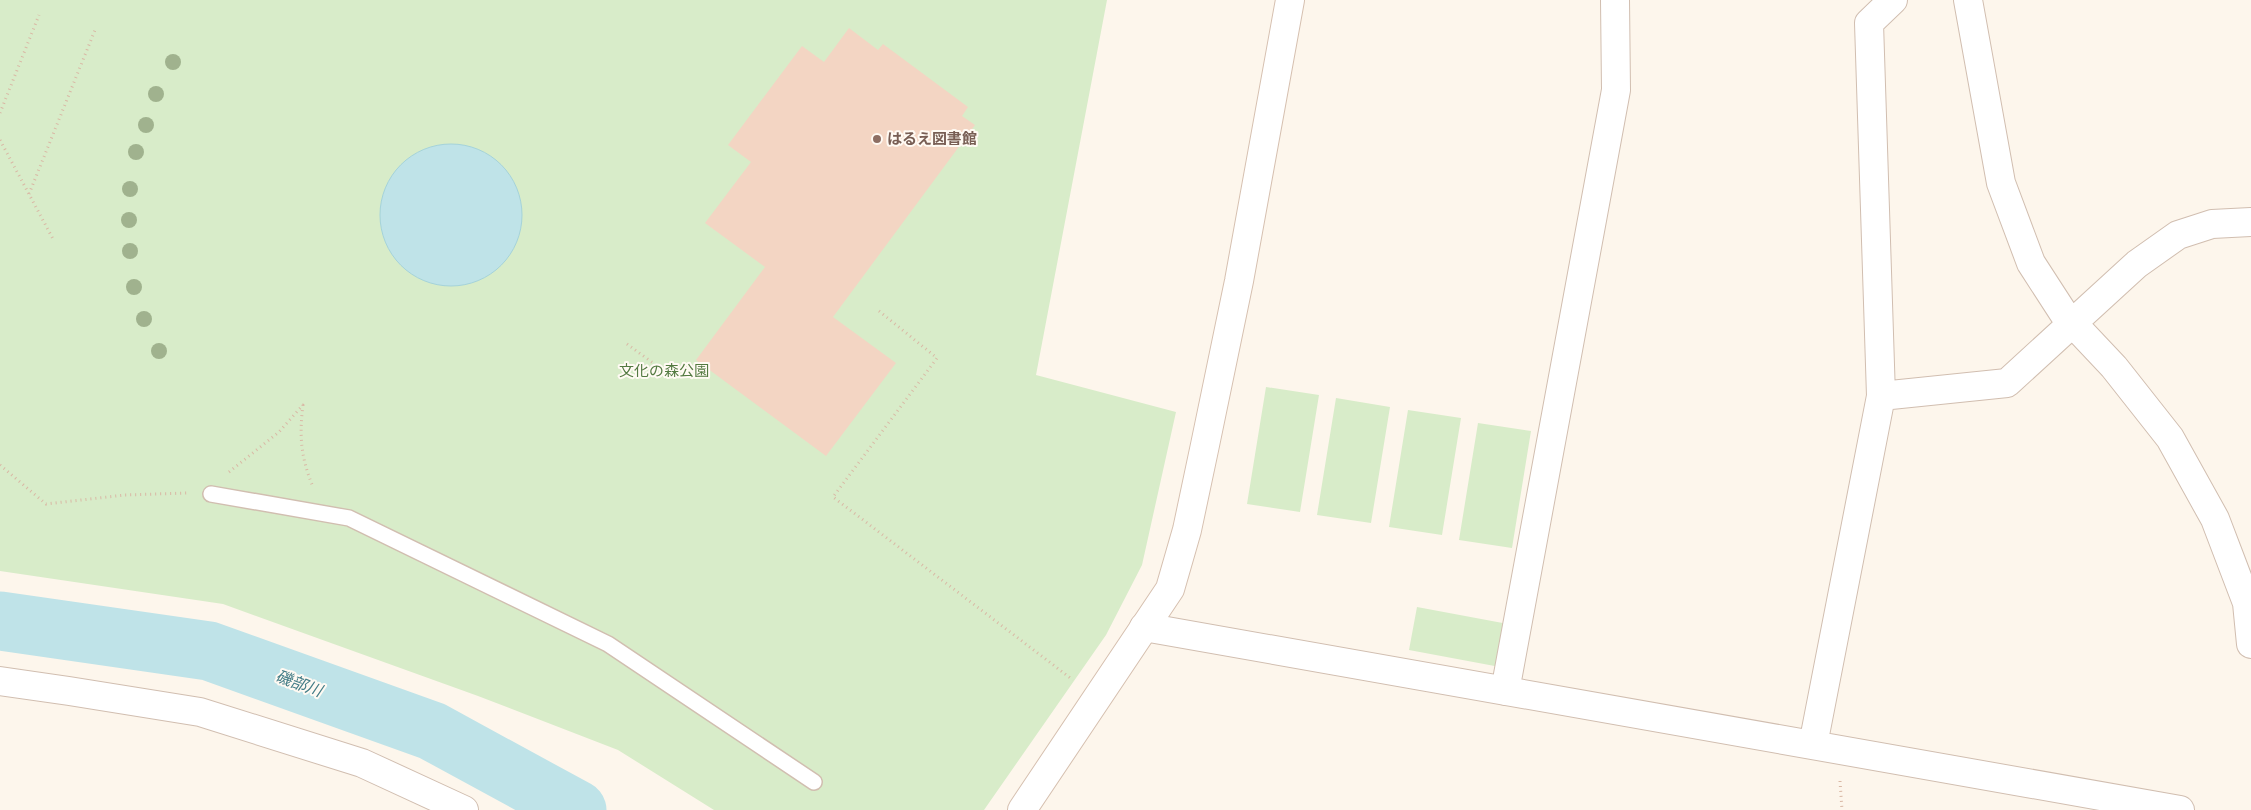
<svg xmlns="http://www.w3.org/2000/svg" width="2251" height="810" viewBox="0 0 2251 810" font-family="'Source Sans 3','Noto Sans JP',sans-serif">
<style>
.green{fill:#d8ecc9}
.water{fill:#bfe3e8;stroke:#a5d3da}
.lines{fill:none;stroke-linecap:round;stroke-linejoin:round}
.river{stroke:#bfe3e8;stroke-width:59}
.building{fill:#f3d5c3}
.lane-casing{stroke:#d1beb0;stroke-width:18}
.street-casing{stroke:#d1beb0;stroke-width:30}
.secondary-casing{stroke:#d6c0b0;stroke-width:30}
.path{stroke:#d9b8a5;stroke-width:3;stroke-dasharray:1 4;stroke-linecap:butt}
.lane{stroke:#fff;stroke-width:15}
.street{stroke:#fff;stroke-width:28}
.secondary{stroke:#fff;stroke-width:28}
.tree{fill:#a0b28e}
.education-dot{fill:#8d6e63;stroke:#fffaf3;stroke-width:2}
.labels{text-anchor:middle;stroke-width:4;stroke-linejoin:round;paint-order:stroke}
.education-label{font-size:15px;font-weight:bold;fill:#785e54;stroke:#fffaf3;text-anchor:start}
.park-label{font-size:15px;fill:#537a41;stroke:#fffaf3}
.water-label{font-size:16px;font-style:italic;fill:#437c86;stroke:#fffaf3}
</style>
<rect width="100%" height="100%" fill="#fdf6ec"/>
<path class="green" d="M0,0h1107l-71,375 140,37 -34,153 -36,70 -122,175h-270l-96,-60 -140,-54 -255,-92 -223,-33z
M1266,387l53,8 -19,117 -53,-8z
M1336,398l54,9 -19,116 -54,-8z
M1408,410l53,8 -19,117 -53,-8z
M1478,423l53,8 -19,117 -53,-8z
M1417,607l91,17 -8,43 -91,-17z"/>
<path class="water" d="M380 215a71 71 0 1 1 142 0a71 71 0 1 1-142 0Z"/>
<g class="lines">
<path class="river" d="M0,621l209,30 223,80 145,79"/>
</g>
<path class="building" d="M849,28l29,22 5,-6 85,63 -6,9 13,9 -142,192 63,46 -70,93 -130,-96 69,-93 -60,-44 46,-61 -23,-17 74,-99 22,16z"/>
<g class="lines">
<defs>
<path id="lane" d="M211,494l138,24 259,126 206,138"/>
<path id="street" d="M1968,0l33,183 30,80 33,51 50,53 56,71 45,81 32,84 4,41
M1881,396l126,-13 130,-119 41,-29 34,-11 39,-2
M1144,627l1036,183
M0,681l69,10 131,21 162,51 102,47
M1505,691l111,-601 -1,-90
M1813,745l68,-349 -12,-373 24,-23"/>
<path id="secondary" d="M1022,810l148,-221 17,-59 18,-85 34,-164 51,-281"/>
</defs>
<use href="#lane" class="lane-casing"/>
<use href="#street" class="street-casing"/>
<use href="#secondary" class="secondary-casing"/>
<path class="path" d="M0,113l39,-98
M0,140l53,99
M29,194l66,-164
M879,311l58,47 -104,139 240,183
M627,344l26,19
M0,465l46,39 79,-9 62,-2
M229,472l50,-40 24,-27c-4,31 -2,53 10,82
M1840,781l2,29"/>
<use href="#lane" class="lane"/>
<use href="#street" class="street"/>
<use href="#secondary" class="secondary"/>
</g>
<g class="tree">
<circle cx="173" cy="62" r="8"/>
<circle cx="156" cy="94" r="8"/>
<circle cx="146" cy="125" r="8"/>
<circle cx="136" cy="152" r="8"/>
<circle cx="130" cy="189" r="8"/>
<circle cx="129" cy="220" r="8"/>
<circle cx="130" cy="251" r="8"/>
<circle cx="134" cy="287" r="8"/>
<circle cx="144" cy="319" r="8"/>
<circle cx="159" cy="351" r="8"/>
</g>
<circle class="education-dot" cx="877" cy="139" r="5"/>
<g class="labels">
<g class="education-label">
<text x="887" y="144">はるえ図書館</text>
</g>
<g class="park-label">
<text x="664" y="376">文化の森公園</text>
</g>
<g class="water-label">
<text transform="translate(299 683) rotate(20)" y="6">磯部川</text>
</g>
</g>
</svg>
